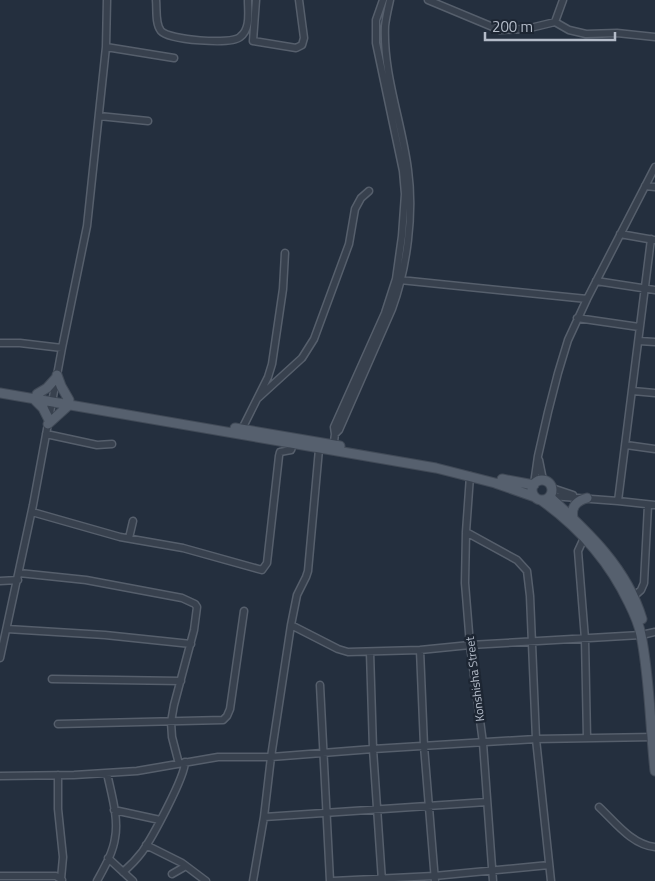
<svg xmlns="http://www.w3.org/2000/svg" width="655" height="881" viewBox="0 0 655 881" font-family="'Titillium Web',sans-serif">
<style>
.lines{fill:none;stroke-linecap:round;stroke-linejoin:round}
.minor-casing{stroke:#565f6c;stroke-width:9}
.major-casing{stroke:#414a57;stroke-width:11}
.minor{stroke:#38414e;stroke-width:6}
.major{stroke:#56606e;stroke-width:9}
.labels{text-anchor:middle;stroke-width:5;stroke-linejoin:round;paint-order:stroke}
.street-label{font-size:12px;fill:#b4bcc9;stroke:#1d2633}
</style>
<rect width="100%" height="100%" fill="#242f3e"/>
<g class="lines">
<defs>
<path id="minor" d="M156,0c1,9 -1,24 5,31 8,9 70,14 79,6 11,-8 8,-25 8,-37
M256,0l-3,41 43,7 6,-3 2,-7 -5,-38
M428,0l72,30 26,-1 29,-7 14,8 17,4 31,-1 38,4
M555,22l8,-22
M106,47l68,11
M99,116l49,5
M645,186l10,1
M620,234l34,6
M400,280l187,19
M596,281l59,9
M577,318l62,9
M639,341l16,1
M0,343h20l42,5
M633,391l22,2
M257,399l45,-41 12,-19 35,-95 6,-35 6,-11 8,-7
M241,431l27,-54 4,-13 11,-75 2,-36
M46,434l51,11 15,-1
M335,434l4,-4 53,-121c15,-41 22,-95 16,-139 -6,-48 -25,-95 -23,-144 1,-9 3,-17 5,-26
M626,445l29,4
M333,449l2,-15 -1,-7 51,-114 11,-34 6,-43 3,-42 -2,-23 -27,-128v-23l7,-20
M539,460l4,20
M470,476l-4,56 -1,51 5,62 13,98 10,138
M534,484l4,-28 10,-44 10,-39 10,-33 19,-41 68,-132
M552,488l21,7
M551,496l67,5 37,4
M618,501l33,-262
M32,512l88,25 63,11 79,22 5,-7 12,-107 1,-4 11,-2 2,-6
M466,532l51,28 10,11 3,25 6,143 15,142
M129,538l4,-17
M584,538l-6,13 7,88 2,99
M19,573l67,7 96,18 13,6 2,3 -3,23 -20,75 -3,17 1,15 7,27
M0,581l18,-1
M633,597l8,-7 3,-7 4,-78
M291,625l47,24 10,3 72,-2 50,-5 171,-10
M7,629l98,6 86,9
M646,634l9,-2
M420,650l4,96 11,135
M370,652l3,97 9,132
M0,658l33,-153 29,-157 25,-122 19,-179 1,-47
M52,679l129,2
M320,685l10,196
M58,724l165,-4 4,-4 3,-7 14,-98
M58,775v34l5,48 -2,22
M0,776l74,-1 63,-4 81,-14h53l102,-8 163,-10 118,-2
M599,807c16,15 33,38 56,40
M114,810l46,10
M264,817l223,-15
M146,845l36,18 24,18
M108,858l25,23
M123,872c7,-6 13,-12 19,-20 10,-14 43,-75 43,-90
M172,874l14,-8
M0,876h56l6,4
M97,881c7,-13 16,-28 18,-43 4,-20 -4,-45 -8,-65
M253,881l11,-64 7,-60 20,-132 6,-30 9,-18 2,-6 11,-122
M333,881l101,-5 115,-11"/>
<path id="major" d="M57,375l4,11 8,14
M0,393l436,75 59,15 40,14
M37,394l10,-6 9,-10
M34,399l9,9 6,12
M48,424l21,-19
M235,428l105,18
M502,479l32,6
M532 490a10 10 0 1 1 20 0a10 10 0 1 1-20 0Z
M550,497c38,35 77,71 92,122
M541,500c38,27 68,61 88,103 5,10 10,21 12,32 9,45 9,91 14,136
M573,518c-2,-11 3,-17 14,-20"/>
</defs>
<use href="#minor" class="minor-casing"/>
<use href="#major" class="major-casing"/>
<use href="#minor" class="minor"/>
<use href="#major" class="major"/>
</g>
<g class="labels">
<g class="street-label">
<text transform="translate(475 679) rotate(-97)" y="4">Konshisha Street</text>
</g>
</g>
<path d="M485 32v8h130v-8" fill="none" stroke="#b4bcc9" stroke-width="2.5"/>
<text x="492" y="32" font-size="15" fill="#b4bcc9" stroke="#1d2633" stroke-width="4" paint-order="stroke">200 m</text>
</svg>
